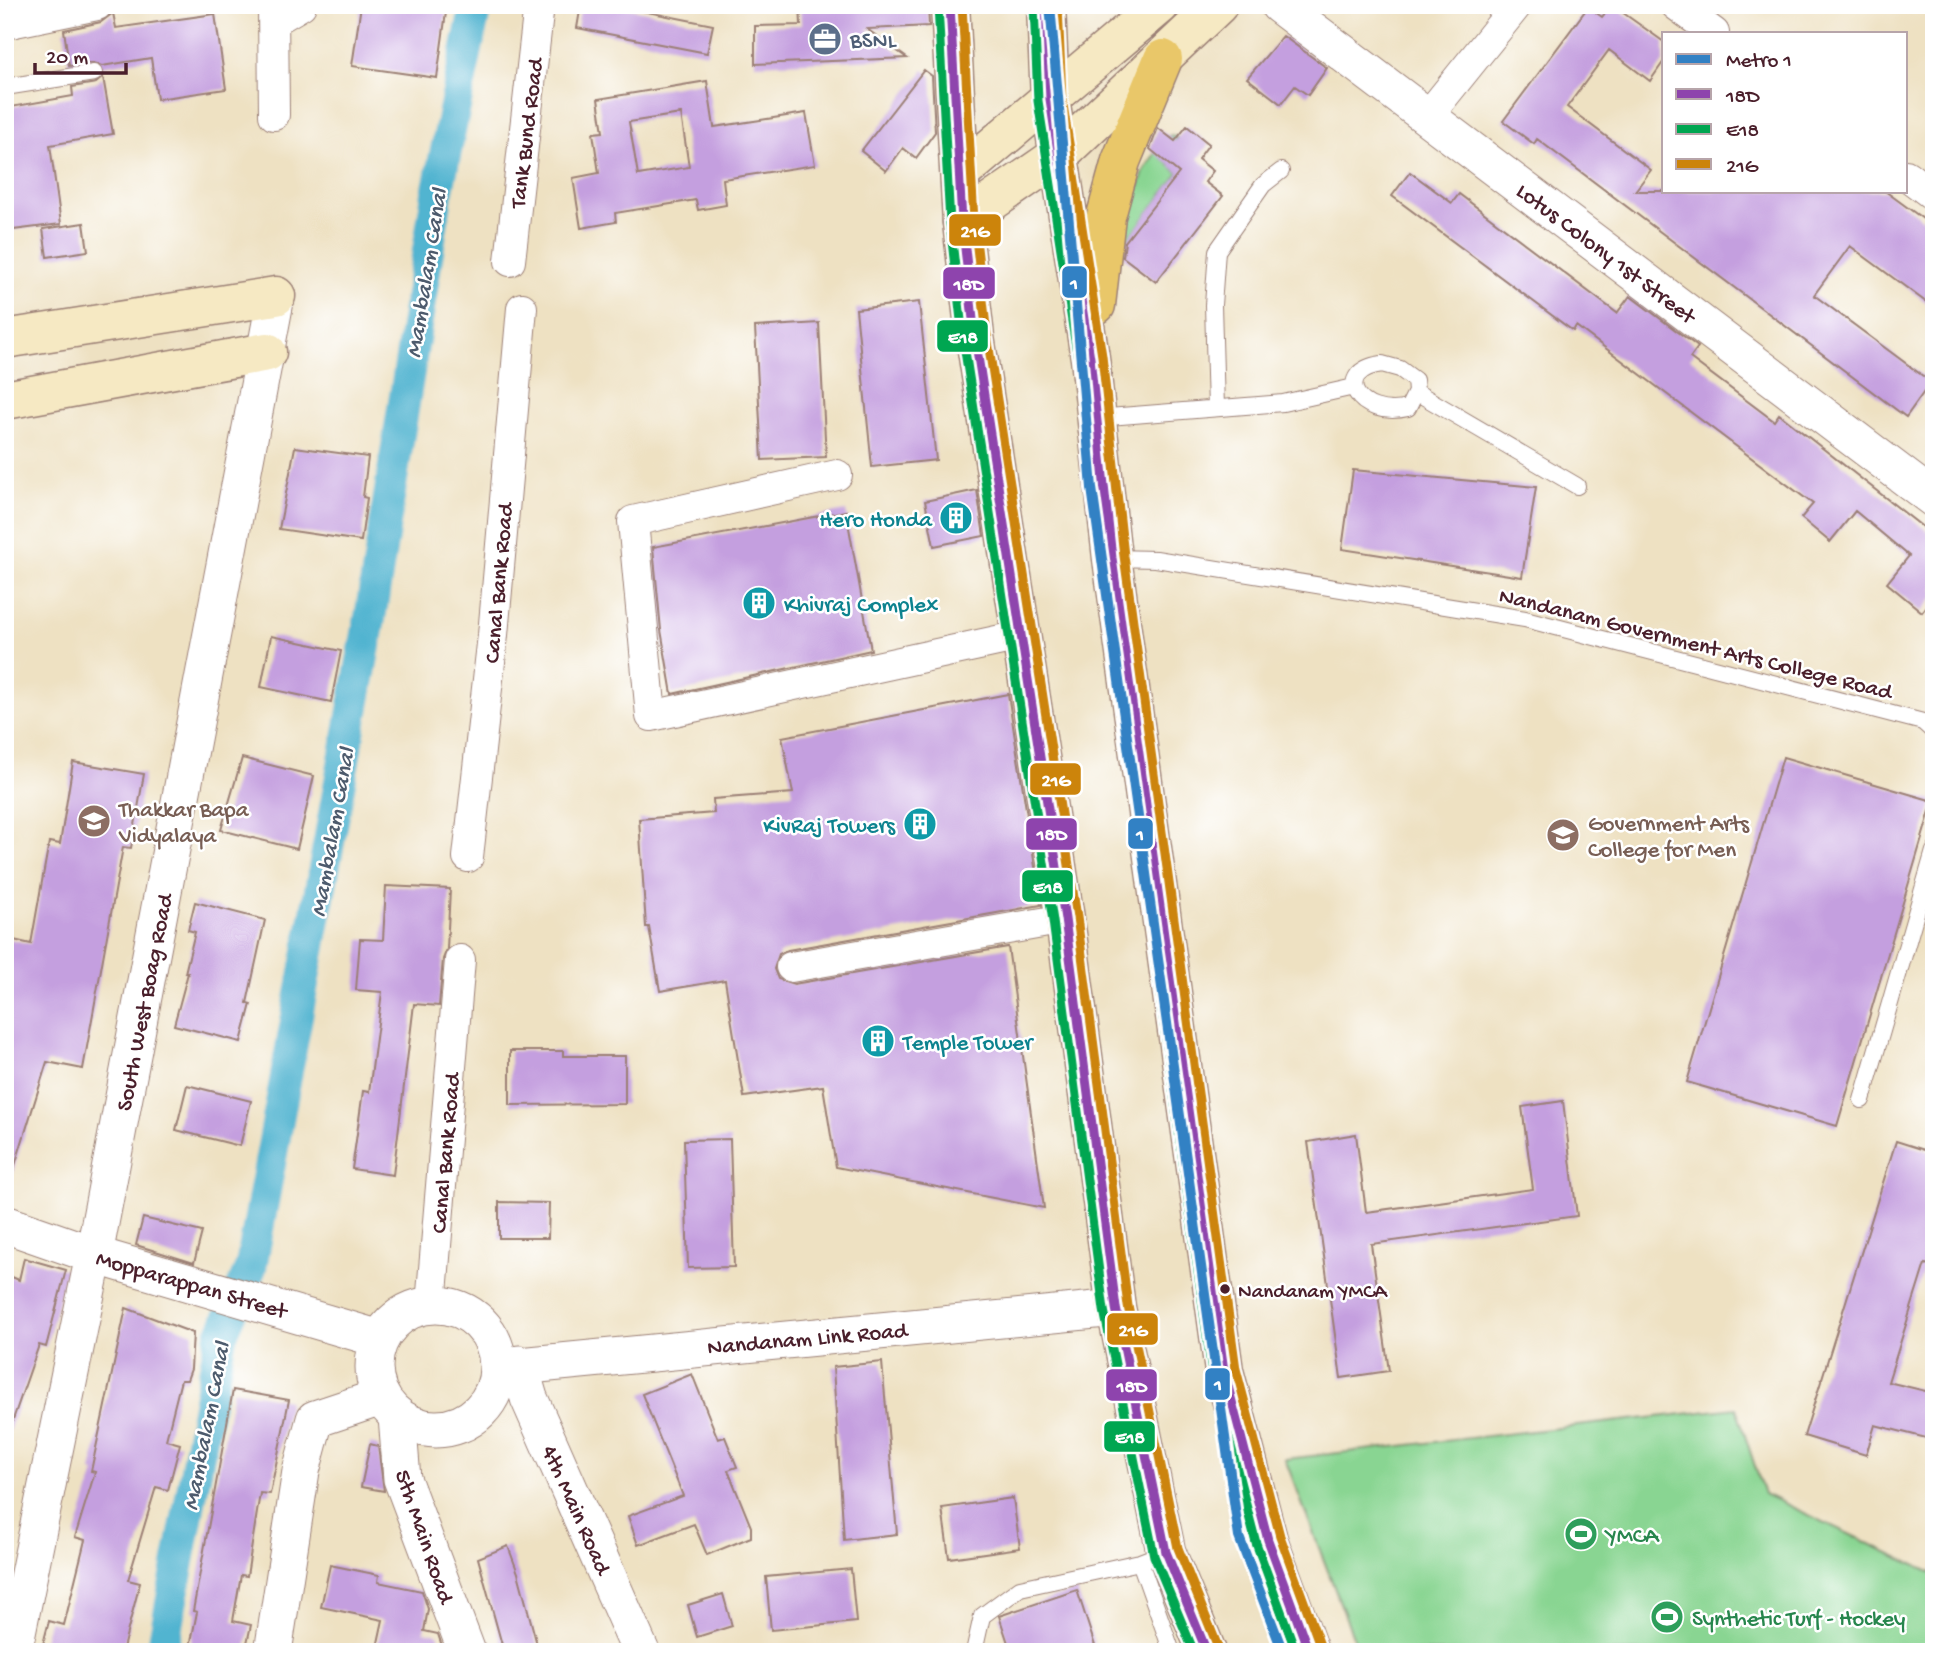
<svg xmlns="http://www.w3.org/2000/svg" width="1939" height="1657" viewBox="0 0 1939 1657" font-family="'Gochi Hand',sans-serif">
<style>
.green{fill:#89d592;stroke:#6a7a5e;stroke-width:2}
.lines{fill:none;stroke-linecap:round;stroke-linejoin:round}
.canal{stroke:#51b4d0;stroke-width:32}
.building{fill:#c49fdf;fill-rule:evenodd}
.service-casing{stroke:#9c8076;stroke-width:18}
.minor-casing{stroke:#9c8076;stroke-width:32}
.tertiary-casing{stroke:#9c8076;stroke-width:39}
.secondary-casing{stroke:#9c8076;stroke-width:41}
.primary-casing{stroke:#9c8076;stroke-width:41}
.service{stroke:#fff;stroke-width:16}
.minor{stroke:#fff;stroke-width:30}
.tertiary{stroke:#fff;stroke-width:37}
.secondary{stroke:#f6e9c3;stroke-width:38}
.primary{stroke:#e9c769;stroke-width:38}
.bus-1-casing{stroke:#fff;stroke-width:14}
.bus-2-casing{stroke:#fff;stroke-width:14}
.bus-3-casing{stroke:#fff;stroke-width:14}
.bus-1{stroke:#8e44ad;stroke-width:9}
.bus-2{stroke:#00a651;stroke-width:9}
.bus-3{stroke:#cc840b;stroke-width:9}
.metro-1-casing{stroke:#fff;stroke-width:16}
.metro-1{stroke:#3281c4;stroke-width:10}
.bus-dot{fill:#4a1f2b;stroke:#fff;stroke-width:2.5}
.labels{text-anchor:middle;stroke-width:5;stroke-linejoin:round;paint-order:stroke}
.bus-label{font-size:21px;fill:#4a1f2b;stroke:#fff;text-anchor:start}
.service-label{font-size:23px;fill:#4e5e75;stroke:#fff;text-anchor:start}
.street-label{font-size:23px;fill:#4a1f2b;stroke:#fff}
.culture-label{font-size:23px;fill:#0d838f;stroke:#fff;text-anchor:end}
.education-label{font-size:23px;fill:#785e54;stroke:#fff;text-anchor:start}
.leisure-label{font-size:23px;fill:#27864d;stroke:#fff;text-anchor:start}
.water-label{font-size:24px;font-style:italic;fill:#4d5b6d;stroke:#fff}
.line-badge{stroke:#fff;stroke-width:2.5}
.badge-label{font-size:19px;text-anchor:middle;font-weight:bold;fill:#fff}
</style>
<rect width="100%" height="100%" fill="#fff"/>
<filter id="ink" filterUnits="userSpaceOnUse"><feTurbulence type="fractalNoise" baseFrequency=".0143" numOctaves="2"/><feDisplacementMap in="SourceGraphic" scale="14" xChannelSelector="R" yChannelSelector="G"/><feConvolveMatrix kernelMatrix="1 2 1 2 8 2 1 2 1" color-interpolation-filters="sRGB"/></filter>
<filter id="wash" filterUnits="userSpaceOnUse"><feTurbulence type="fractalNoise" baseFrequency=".00686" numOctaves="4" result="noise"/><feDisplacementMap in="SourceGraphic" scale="28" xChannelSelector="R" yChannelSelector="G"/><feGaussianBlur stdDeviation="1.57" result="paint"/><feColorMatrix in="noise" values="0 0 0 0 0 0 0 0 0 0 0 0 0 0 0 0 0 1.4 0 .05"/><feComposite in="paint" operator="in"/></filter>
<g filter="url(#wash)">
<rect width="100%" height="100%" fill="#eee1c2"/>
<path class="green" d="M1172,135l5,3 -15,20 17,15 -61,79 26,-81 21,-34z
M1736,1408l28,86 170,80v78h-575l-74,-193z"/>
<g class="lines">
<path class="canal" d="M162,1652l59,-316 30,-69 119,-649 67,-424 39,-189"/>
</g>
<g id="blocks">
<path class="building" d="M361,5h86l-10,73 -85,-12z
M581,5h31l101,20 -6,28 -130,-25z
M800,5h128l1,21 -62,3 40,29 -152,6v-38l46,-1z
M1612,5l52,37v19l-14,20 -41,-31 -42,57 84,63 -16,21h250l49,36v81l-84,-62 -36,49 117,87 -25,35 -369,-278 -3,5 -31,-23 85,-114 14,10z
M113,13l3,15 99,-14 11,75 -69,10 -6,-41 -49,8 -9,-3 -24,3 -5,-36 37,-8z
M1283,36l44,32 -19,27 -13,-9 -14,18 -34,-26z
M924,70l8,6 3,56 -19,26 -13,-10 -17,23 -25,-20z
M103,77l10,57 -63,11 11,79 -56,7v-123l68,-12 -1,-9 24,-4z
M707,81l7,46 92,-14 9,52 -92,14 3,26 -28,5 -2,-10 -81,13 1,9 -35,6 -8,-50 26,-5 -6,-40 10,-1 -5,-33zM681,114l8,53 -51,8 -9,-53z
M1187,126l22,18 -11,15 15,12 -8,11 18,14 -67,86 -33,-25 2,-15 54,-69 -29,-24 8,-21 17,13z
M1410,172l42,31 7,-9 158,119 13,-17 68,51 -8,11 84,63 5,-7 150,118 5,-6v71l-12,15 -35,-29 22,-27 -54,-45 -25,31 -29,-24 12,-14 -237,-178 -3,5 -181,-135z
M84,223l4,28 -41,6 -4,-28z
M919,302l17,158 -64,7 -16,-158z
M819,323l7,134 -64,3 -7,-133z
M295,447l73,10 -5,40 4,1 -6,43 -82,-12z
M1353,470l183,17 -14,90 -180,-28z
M977,490l7,46 -50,10 -9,-45z
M846,511l25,139 -199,44 -11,-64 -8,-83z
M271,636l70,15 -10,51 -70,-15z
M1008,694l33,211 -253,45 -9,4 -5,15 4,10 16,5 214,-37 36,261 -208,-41 -13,-81 -79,11 -19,-117 -65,11 -11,-64h-3l-7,-108 75,-6 -1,-14 80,-6 -11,-56z
M1783,757l150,44 -96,325 -150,-44z
M242,758l72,18 -17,73 -76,-19z
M73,762l71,12 -13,74 -8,-1 -40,222 -36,-7 -36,116 -6,-1v-239l26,6 18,-102 11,2z
M386,886l64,3 -3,60 -4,10 -4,47 -25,-2 -21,171 -41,-6 11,-78 6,1 13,-100 -26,-2 4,-51 23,1z
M195,902l70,18 -18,83 4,1 -10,38 -67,-17 14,-52h-3l10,-41 -7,-2z
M510,1051h53v5h62v48l-115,1z
M187,1085l64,16 -11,45 -64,-16z
M1563,1101l14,115 -206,28 18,127 -48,7 -33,-236 48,-8 10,78 167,-23 -11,-82z
M730,1139l4,128 -46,1 -4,-128z
M1896,1141l38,12v113l-9,-2 -37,118 46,11v47l-59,-15 -9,30 -62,-19z
M499,1202l50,1 -1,35h-49z
M143,1218l59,14 -8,31 -58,-18z
M24,1258l42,12 -20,77 -7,-2 -30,86 -4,-1v-156l14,6z
M126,1308l67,25 -2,36 -4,11h-6l-15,60 14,4 -12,46 -12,-3 -28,93 12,3 -18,69h-81l8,-31 15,4 21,-85 -10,-3 20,-65 -4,-1z
M882,1362l15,172 -53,6 -11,-173z
M692,1374l26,65 7,-2 12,30 -9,3 23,57v10l-44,18 -13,-31 -56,21 -10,-29 55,-20 -41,-102z
M233,1390l56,10 -19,94 -10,-1 -13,83 -6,-1 -8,46 18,4 -6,27h-56l8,-40 -4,-1z
M370,1444l8,2 6,45 -23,-4z
M1013,1498l7,50 -71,10 -7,-50z
M508,1546l10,27 21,79h-35l-26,-94z
M330,1565l49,10 -1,7 44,9 6,18 -4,22 14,3 6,18h-68l7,-32 -62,-13z
M851,1569l5,53 -85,8 -5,-53z
M1077,1590l20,62h-86l-12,-36z
M723,1594l9,32 -35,11 -9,-32z"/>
</g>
</g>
<g filter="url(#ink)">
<use href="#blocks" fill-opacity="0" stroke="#9c8076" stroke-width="2"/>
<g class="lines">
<defs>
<path id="service" d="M5,87l89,-14
M1382,364l18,5 15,11 1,12 -8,16c-51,12 -77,-37 -26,-44z
M1416,392l161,94
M1216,408l-3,-103 4,-54 46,-66 18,-14
M1096,418l187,-15 71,-16
M1112,558l44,1 369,60 398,103 11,10
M1862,1100l72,-249
M1140,1562l32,90
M974,1652l8,-36 38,-28 120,-26 26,-10"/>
<path id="minor" d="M273,5l1,110
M1676,5l38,28
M274,21l27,-16
M5,24l92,-19
M1427,117l90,-112
M1906,175l28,21
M510,261l29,-256
M837,475l-204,46 18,195 369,-80
M468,857l25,-222 29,-327
M791,967l274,-48
M431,1305l29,-345"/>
<path id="tertiary" d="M1279,5l655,494
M5,1224l89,31 286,84
M374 1367a62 62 0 1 1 124 0a62 62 0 1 1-124 0Z
M519,1364l10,34 112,254
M498,1368l618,-60
M397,1417l5,62 65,173
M13,1652l81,-397 182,-959
M273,1652l28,-181 14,-52 66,-22"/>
<path id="secondary" d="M961,173l199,-168
M962,222l97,-67 159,-150
M5,339l271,-43
M5,400l262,-48"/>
<path id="primary" d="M950,5l12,217 13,115 90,582 51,389 50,244 41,100
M1046,5l4,94 40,259 22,200 112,813 44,169 41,112
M1096,305l10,-89 15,-55 42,-102"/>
</defs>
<use href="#service" class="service-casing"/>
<use href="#minor" class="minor-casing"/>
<use href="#tertiary" class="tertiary-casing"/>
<use href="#secondary" class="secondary-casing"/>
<use href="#primary" class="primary-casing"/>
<use href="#service" class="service"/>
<use href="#minor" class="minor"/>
<use href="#tertiary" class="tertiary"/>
<use href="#secondary" class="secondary"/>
<use href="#primary" class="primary"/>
<defs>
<path id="bus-1" d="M950,5l12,217 13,115 90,582 51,389 50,244 41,100
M1046,5l4,94 40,259 22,200 112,813 44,169 41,112"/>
<path id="bus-2" d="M938,6l12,217 13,115 90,583 51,389 50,246 40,96
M1034,6l4,95 40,259 22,200 112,813 44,170 40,109"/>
<path id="bus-3" d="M962,5l12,216 13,114 90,582 51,389 50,242 40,99
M1058,5l4,93 40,258 22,200 112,813 44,167 41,112"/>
</defs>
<use href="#bus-1" class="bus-1-casing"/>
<use href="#bus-2" class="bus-2-casing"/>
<use href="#bus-3" class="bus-3-casing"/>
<use href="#bus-1" class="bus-1"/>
<use href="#bus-2" class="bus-2"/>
<use href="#bus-3" class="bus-3"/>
<defs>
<path id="metro-1" d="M1050,5l42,483 147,1049 44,115"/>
</defs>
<use href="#metro-1" class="metro-1-casing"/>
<use href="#metro-1" class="metro-1"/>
</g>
</g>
<defs>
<symbol id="office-disc" viewBox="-11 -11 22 22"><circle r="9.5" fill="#5c6f8a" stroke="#fff"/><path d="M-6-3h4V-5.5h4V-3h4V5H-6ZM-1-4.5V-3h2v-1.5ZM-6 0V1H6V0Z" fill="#fff"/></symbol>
<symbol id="building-disc" viewBox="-11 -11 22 22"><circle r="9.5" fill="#0f9aa8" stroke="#fff"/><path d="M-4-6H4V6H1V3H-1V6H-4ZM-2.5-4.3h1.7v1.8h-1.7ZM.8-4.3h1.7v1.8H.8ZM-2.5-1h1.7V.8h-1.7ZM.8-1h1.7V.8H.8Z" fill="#fff"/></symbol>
<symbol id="school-disc" viewBox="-11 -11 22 22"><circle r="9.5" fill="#8d6e63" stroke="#fff"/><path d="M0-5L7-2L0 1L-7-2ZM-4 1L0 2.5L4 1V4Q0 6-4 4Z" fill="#fff"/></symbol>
<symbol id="university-disc" viewBox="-11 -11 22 22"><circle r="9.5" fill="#8d6e63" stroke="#fff"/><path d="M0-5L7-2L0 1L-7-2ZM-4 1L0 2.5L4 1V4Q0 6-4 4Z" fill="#fff"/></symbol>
<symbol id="stadium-disc" viewBox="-11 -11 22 22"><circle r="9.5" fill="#2e9e5b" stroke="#fff"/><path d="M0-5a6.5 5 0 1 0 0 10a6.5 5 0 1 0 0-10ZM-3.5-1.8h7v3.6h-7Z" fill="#fff"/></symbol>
</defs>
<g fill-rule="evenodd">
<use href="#office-disc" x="806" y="20" width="38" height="38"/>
<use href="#building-disc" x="937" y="499" width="38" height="38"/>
<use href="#building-disc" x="740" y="584" width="38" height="38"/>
<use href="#school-disc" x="75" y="802" width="38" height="38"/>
<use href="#building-disc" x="901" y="805" width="38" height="38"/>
<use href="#university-disc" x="1544" y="816" width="38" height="38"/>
<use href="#building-disc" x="859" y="1022" width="38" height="38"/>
<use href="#stadium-disc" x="1562" y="1515" width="38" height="38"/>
<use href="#stadium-disc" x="1648" y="1598" width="38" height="38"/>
</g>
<circle class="bus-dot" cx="1225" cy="1289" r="6"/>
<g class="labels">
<g class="bus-label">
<text x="1238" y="1297">Nandanam YMCA</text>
</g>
<g class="service-label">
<text x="850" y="47">BSNL</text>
</g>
<g class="street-label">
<text transform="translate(525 133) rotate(-83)" y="8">Tank Bund Road</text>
<text transform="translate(1607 252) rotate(37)" y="8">Lotus Colony 1st Street</text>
<text transform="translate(497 583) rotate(-85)" y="8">Canal Bank Road</text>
<text transform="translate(1696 642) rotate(14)" y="8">Nandanam Government Arts College Road</text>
<text transform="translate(143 1002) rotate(-79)" y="8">South West Boag Road</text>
<text transform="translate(444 1153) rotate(-85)" y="8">Canal Bank Road</text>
<text transform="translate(192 1283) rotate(16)" y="8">Mopparappan Street</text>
<text transform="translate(807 1337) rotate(-5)" y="8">Nandanam Link Road</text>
<text transform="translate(578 1509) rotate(66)" y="8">4th Main Road</text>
<text transform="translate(426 1536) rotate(71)" y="8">5th Main Road</text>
</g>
<g class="culture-label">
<text x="932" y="526">Hero Honda</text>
<text x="784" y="611" text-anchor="start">Khivraj Complex</text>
<text x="895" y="832">KivRaj Towers</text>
<text x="903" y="1049" text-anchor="start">Temple Tower</text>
</g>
<g class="education-label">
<text x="119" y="816">Thakkar Bapa<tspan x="119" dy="26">Vidyalaya</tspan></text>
<text x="1588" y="830">Government Arts<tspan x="1588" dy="26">College for Men</tspan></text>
</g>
<g class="leisure-label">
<text x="1606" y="1542">YMCA</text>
<text x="1692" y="1625">Synthetic Turf - Hockey</text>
</g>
<g class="water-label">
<text transform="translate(425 273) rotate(-81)" y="8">Mambalam Canal</text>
<text transform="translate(331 832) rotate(-80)" y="8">Mambalam Canal</text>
<text transform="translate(205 1426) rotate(-79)" y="8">Mambalam Canal</text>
</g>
</g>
<g class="line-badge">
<rect x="948" y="213" width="54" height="34" rx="7" fill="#cc840b"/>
<rect x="1061" y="265" width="27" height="34" rx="7" fill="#3281c4"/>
<rect x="942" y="266" width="54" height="34" rx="7" fill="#8e44ad"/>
<rect x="936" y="319" width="53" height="34" rx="7" fill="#00a651"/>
<rect x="1029" y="762" width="53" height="34" rx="7" fill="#cc840b"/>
<rect x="1127" y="817" width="27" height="33" rx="7" fill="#3281c4"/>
<rect x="1025" y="817" width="53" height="34" rx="7" fill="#8e44ad"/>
<rect x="1021" y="869" width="53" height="34" rx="7" fill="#00a651"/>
<rect x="1106" y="1312" width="53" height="34" rx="7" fill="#cc840b"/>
<rect x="1204" y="1367" width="27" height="34" rx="7" fill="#3281c4"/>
<rect x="1105" y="1368" width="53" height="34" rx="7" fill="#8e44ad"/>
<rect x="1103" y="1420" width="53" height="33" rx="7" fill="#00a651"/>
</g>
<g class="badge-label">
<text x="975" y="237">21G</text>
<text x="1074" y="289">1</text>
<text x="969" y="290">18D</text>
<text x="963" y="343">E18</text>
<text x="1056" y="786">21G</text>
<text x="1140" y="840">1</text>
<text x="1052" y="840">18D</text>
<text x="1048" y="893">E18</text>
<text x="1133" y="1336">21G</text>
<text x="1218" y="1390">1</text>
<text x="1132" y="1392">18D</text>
<text x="1130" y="1443">E18</text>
</g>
<rect width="1939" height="1657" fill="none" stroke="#fff" stroke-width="28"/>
<rect x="1662" y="32" width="245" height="161" fill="#ffffff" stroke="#b7a5aa" stroke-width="2"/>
<rect x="1676" y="54" width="35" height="10" fill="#3281c4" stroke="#b7a5aa" stroke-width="2"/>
<text x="1726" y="66" font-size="21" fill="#4a1f2b">Metro 1</text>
<rect x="1676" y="89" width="35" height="10" fill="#8e44ad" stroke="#b7a5aa" stroke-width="2"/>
<text x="1726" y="102" font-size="21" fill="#4a1f2b">18D</text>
<rect x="1676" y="124" width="35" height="10" fill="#00a651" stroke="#b7a5aa" stroke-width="2"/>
<text x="1726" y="136" font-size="21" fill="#4a1f2b">E18</text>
<rect x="1676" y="159" width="35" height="10" fill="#cc840b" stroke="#b7a5aa" stroke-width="2"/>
<text x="1726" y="172" font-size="21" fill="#4a1f2b">21G</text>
<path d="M35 63v10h91v-10" fill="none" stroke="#4a1f2b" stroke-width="3.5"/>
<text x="46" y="63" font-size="21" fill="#4a1f2b" stroke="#ffffff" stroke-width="5" paint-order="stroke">20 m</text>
</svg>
